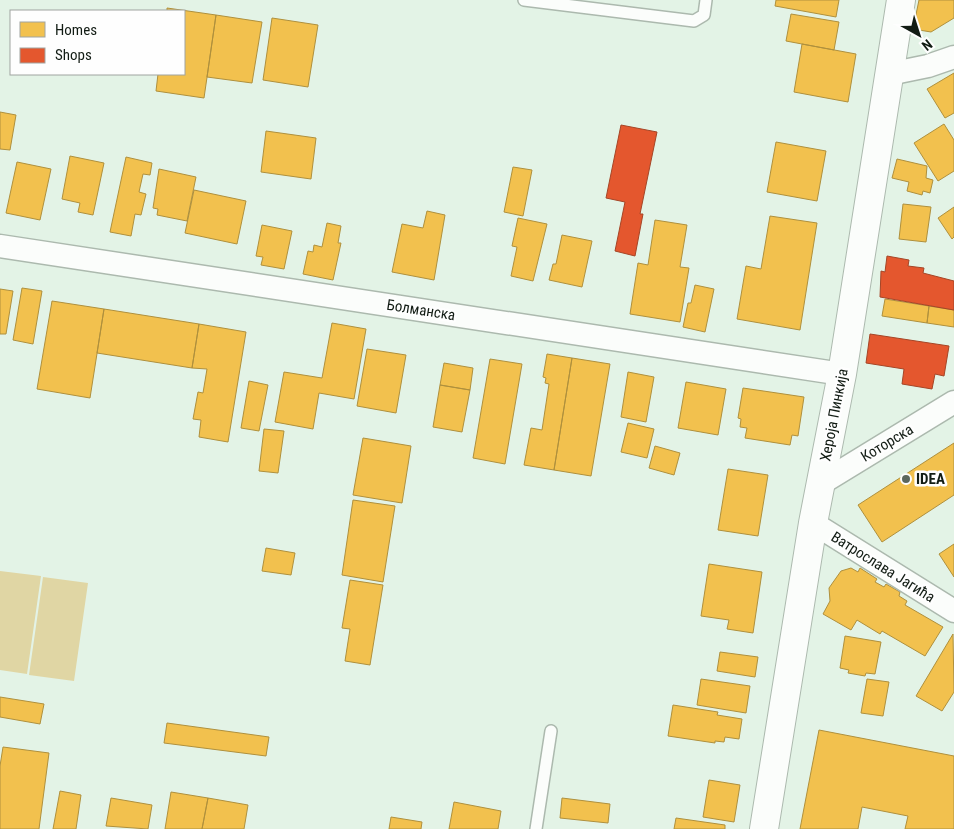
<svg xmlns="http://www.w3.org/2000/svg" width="954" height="829" viewBox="0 0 954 829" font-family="'Roboto Condensed',sans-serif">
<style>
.green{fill:#e0d6a4}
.homes{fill:#f2c14e;stroke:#af903d}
.shops{fill:#e4572e;stroke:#a54526}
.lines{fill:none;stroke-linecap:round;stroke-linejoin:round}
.lane-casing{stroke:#acb9ae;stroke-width:14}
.street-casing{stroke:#acb9ae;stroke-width:25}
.secondary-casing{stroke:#acb9ae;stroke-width:30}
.lane{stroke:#fbfdfb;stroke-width:11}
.street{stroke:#fbfdfb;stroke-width:22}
.secondary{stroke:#fbfdfb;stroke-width:28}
.poi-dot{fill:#5b675e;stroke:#fefefe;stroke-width:2}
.labels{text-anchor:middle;stroke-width:5;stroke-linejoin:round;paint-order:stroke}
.street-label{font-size:15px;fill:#121c14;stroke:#fefefe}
.poi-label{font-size:15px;font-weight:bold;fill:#121c14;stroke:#fefefe;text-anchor:start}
</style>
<rect width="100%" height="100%" fill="#e3f3e6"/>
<path class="green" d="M0,571l41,5 -14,98 -27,-4z
M43,577l45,6 -14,98 -45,-6z"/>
<path class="homes" d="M776,0h63l-3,17 -61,-11z
M919,0h35v18l-23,14 -18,-3z
M167,8l49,7 -12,83 -48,-7 2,-17h26v-63h-17z
M791,14l48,8 -5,28 -48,-9z
M216,15l46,7 -10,61 -45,-6z
M272,18l46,7 -10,62 -45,-7z
M802,44l54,10 -8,48 -54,-10z
M954,73v40l-9,5 -18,-29z
M0,112l16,3 -6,35 -10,-1z
M944,124l10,16v31l-16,10 -24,-38z
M266,131l50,7 -5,41 -50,-7z
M776,142l50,9 -9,50 -50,-9z
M70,156l34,7 -11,52 -15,-3 2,-9 -18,-4z
M126,157l26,6 -2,12 -7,-1 -4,18 7,2 -5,21 -6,-1 -4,22 -21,-4z
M897,159l30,7 -1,12 7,2 -3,13 -7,-2 -1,4 -15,-4 2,-9 -17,-4z
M17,162l34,7 -11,51 -34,-7z
M513,167l19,3 -9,46 -19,-4z
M159,169l37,8 -9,44 -30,-6 1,-6 -5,-1z
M194,190l52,11 -9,43 -52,-11z
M903,204l28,3 -5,35 -27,-3z
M954,207v30l-2,2 -14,-21z
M427,211l18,4 -11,65 -42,-8 10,-48 21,4z
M770,216l47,7 -17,107 -63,-11 9,-53 15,3z
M518,218l29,6 -14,57 -22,-5 6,-29 -5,-1z
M655,220l32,5 -7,42 9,1 -9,54 -50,-8 8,-51 10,2z
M327,223l14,3 -3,17h3l-8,37 -30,-6 5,-23 5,1 1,-7 8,2z
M262,225l30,6 -8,38 -23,-4 2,-8 -7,-1z
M562,235l30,6 -10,46 -33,-7 4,-16h3z
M695,285l19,4 -9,43 -22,-5 5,-24h3z
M22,288l20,3 -9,53 -20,-4z
M0,289l13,2 -7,43h-6z
M885,299l44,7 -2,17 -45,-7z
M52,301l52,8 -14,89 -53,-9z
M929,306l25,4v17l-27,-4z
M104,309l95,15 -7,44 -95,-15z
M332,323l34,6 -12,70 -35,-6 -6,36 -38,-7 9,-50 38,6z
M199,324l47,8 -18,110 -29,-5 2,-17 -8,-1 5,-27 5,1 4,-24 -15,-1z
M367,349l39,6 -10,58 -39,-7z
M547,354l25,4 -18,112 -30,-5 7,-37 11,2 7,-46 -4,-1 1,-5 -3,-1z
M572,358l38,6 -19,112 -37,-6z
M490,359l32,5 -17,100 -32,-6z
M444,363l29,5 -3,22 -30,-5z
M628,372l26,5 -8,45 -25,-5z
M249,381l19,4 -9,46 -18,-3z
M686,382l40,7 -8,46 -40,-7z
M440,385l30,5 -8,42 -29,-5z
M743,388l61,9 -6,39 -6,-1 -2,10 -45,-7 2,-10 -7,-1 1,-8 -3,-1z
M628,423l26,6 -7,29 -26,-6z
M264,429l20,2 -6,42 -19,-2z
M363,438l48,8 -9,57 -49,-8z
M954,443v52l-72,47 -24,-37z
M655,446l25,7 -6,22 -25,-7z
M728,469l40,6 -10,61 -40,-6z
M353,500l42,6 -12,76 -41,-7z
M954,544v33l-15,-23z
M266,548l29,5 -4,22 -29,-4z
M709,564l53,8 -9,61 -26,-4 2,-9 -28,-4z
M851,568l7,4 2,-4 17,11 -2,3 9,5 2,-3 14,8 -1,4 8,5 -2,4 38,22 -18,29 -43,-25 -2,3 -23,-14 -6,10 -28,-16 7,-13 -1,-13 12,-17z
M350,580l33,5 -13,80 -25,-4 5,-32 -8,-1z
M953,634l1,58 -12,19 -26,-15z
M845,636l36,6 -6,32 -9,-1 -1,3 -17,-3 1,-3 -9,-2z
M720,652l38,5 -3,20 -38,-6z
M701,679l49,7 -4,27 -49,-8z
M867,679l22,3 -6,34 -22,-3z
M0,697l44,7 -4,20 -40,-7z
M673,705l45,7 -1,3 25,4 -3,20 -14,-2 -1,5 -9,-1v2l-47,-7z
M167,723l102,14 -3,19 -102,-13z
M819,730l135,26v73h-49l3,-13 -46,-9 -4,22h-58z
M3,747l46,6 -10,76h-39v-63z
M709,780l31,5 -6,37 -31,-5z
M60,791l21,4 -5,34h-23z
M171,792l37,6 -6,31h-37z
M111,798l41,7 -4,24 -42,-3z
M208,798l40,7 -4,24h-42z
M562,798l48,6 -2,19 -48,-5z
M454,802l47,9 -3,18h-49z
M391,817l31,5 -1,7h-32z
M676,818l49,7v4h-51z"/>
<path class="shops" d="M621,125l36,7 -17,82h3l-8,42 -20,-5 10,-49 -19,-4z
M887,256l22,4 -1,6 16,2 -1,5 31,8v29l-74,-13 1,-26 4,1z
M870,334l79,12 -5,30 -9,-2 -3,15 -30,-5 2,-15 -38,-6z"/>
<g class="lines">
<defs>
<path id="lane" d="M524,0l170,21 10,-6 2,-15
M536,829l15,-98"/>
<path id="street" d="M889,74l39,-8 26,-9
M0,246l842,128
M820,484l134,-82
M813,523l141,88"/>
<path id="secondary" d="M764,829l49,-306 29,-149 59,-374"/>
</defs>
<use href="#lane" class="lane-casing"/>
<use href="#street" class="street-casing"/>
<use href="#secondary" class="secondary-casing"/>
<use href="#lane" class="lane"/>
<use href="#street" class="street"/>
<use href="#secondary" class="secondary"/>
</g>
<circle class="poi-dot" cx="906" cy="479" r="5"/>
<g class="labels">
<g class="street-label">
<text transform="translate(421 310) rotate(9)" y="5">Болманска</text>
<text transform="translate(834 415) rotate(-79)" y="5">Хероја Пинкија</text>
<text transform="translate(887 443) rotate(-31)" y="5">Которска</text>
<text transform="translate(883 567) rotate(32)" y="5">Ватрослава Јагића</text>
</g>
<g class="poi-label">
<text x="916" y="484">IDEA</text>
</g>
</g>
<rect x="10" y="10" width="175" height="65" fill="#fefefe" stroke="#a0a4a0"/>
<rect x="20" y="22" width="25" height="15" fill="#f2c14e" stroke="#a0a4a0"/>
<text x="55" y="35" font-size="15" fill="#121c14">Homes</text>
<rect x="20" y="48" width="25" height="15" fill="#e4572e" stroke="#a0a4a0"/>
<text x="55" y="60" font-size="15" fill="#121c14">Shops</text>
<g transform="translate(919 35) rotate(141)" stroke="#fefefe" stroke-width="4" paint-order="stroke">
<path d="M0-4L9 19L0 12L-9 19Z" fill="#121c14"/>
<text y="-8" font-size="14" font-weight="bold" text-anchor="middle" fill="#121c14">N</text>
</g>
</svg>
